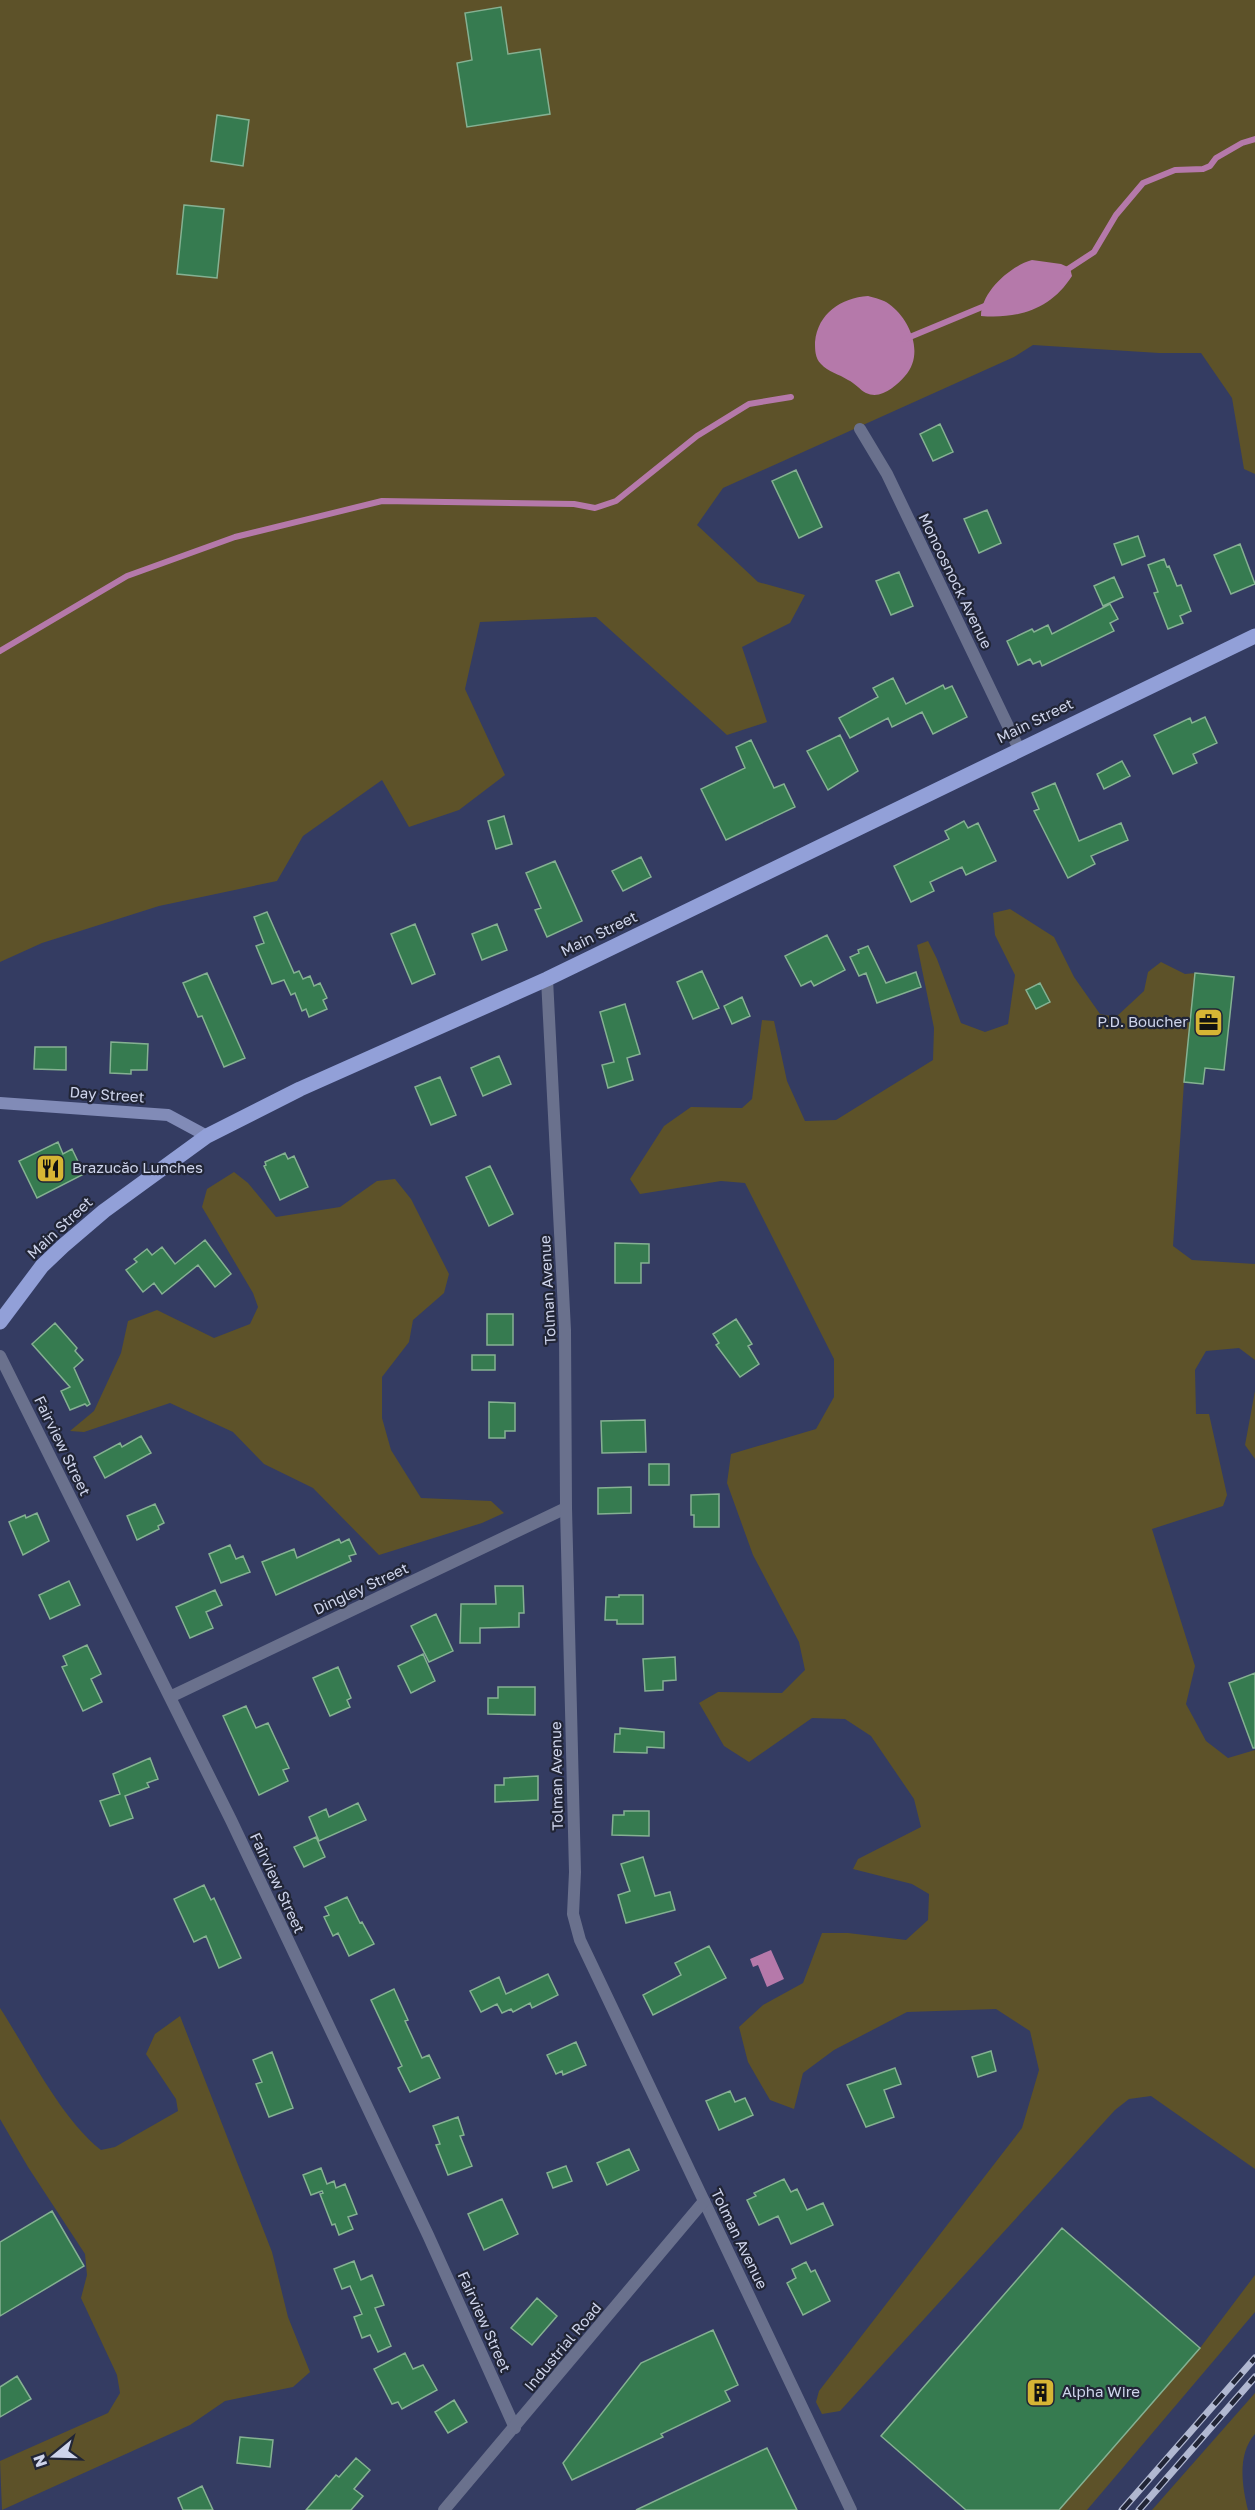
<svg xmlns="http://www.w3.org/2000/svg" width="1255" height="2510" viewBox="0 0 1255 2510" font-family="'Golos Text',sans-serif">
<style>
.green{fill:#5d5229}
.water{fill:#b579aa}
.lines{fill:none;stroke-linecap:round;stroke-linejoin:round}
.stream{stroke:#b579aa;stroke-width:6}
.building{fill:#367b50;stroke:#85b192;stroke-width:1.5}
.minor{stroke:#6a718d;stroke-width:12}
.tertiary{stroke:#6a718d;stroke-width:12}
.secondary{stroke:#818bb7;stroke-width:12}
.primary{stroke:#92a0d8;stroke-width:15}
.rail-casing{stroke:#b1b8d1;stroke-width:7}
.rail{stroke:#212536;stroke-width:4.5;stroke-dasharray:14;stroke-linecap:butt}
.labels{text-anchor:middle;stroke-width:4.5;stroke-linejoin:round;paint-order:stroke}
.street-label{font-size:15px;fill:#ced4eb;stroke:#212536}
.poi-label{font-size:15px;fill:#ced4eb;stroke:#212536;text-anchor:start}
</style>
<rect width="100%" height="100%" fill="#343c62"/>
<path class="green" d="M0,0h1255v474l-11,-5 -12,-71 -31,-45h-42l-126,-8 -19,12 -291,131 -26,37 61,57 47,13 -15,28 -48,24 25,75 -40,13 -131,-118 -116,5 -15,67 40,86 -46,35 -50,17 -27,-47 -79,56 -26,45 -118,25 -117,37 -42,19z
M1010,909l44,28 20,40 26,37 16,3 28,-26 4,-19 13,-10 24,12 11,-1 -12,109 -11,164 19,14 63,4v96l-16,-12 -33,3 -11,19 1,44h13l18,81 -4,11 -71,23 43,137 -9,38 20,37 22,17 27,-8v419l-104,-73 -22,3 -14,11 -275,301 -18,3 -6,-12 3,-11 203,-263 17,-58 -9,-39 -34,-22 -89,3 -73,38 -31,23 -9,36 -24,-9 -22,-38 -9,-35 24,-22 40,-22 19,-50h26l58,7 22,-20 1,-26 -17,-10 -59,-15 5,-10 63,-32 -7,-28 -43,-63 -26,-17 -33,-1 -63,44 -25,-16 -25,-43 19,-11 64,1 23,-23 -6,-28 -46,-87 -26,-72 4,-29 85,-25 18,-32v-38l-89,-176 -24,-2 -81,13 -10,-15 34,-53 27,-19 51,1 10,-9 10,-79 12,1 13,60 18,40 31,-1 97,-60 1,-32 -17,-83 11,-4 9,18 24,64 24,9 23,-8 7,-49 -20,-40 -2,-22z
M234,1172l14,11 28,34 64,-10 37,-26 18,-2 16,20 38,75 -5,19 -31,27 -4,22 -27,35v41l9,32 30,48 70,3 13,12 -22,10 -103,32 -66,-67 -49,-24 -31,-32 -63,-29 -86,29 -14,-1 24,-20 27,-58 7,-32 29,-11 57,28 36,-14 8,-17 -5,-14 -51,-86 5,-18z
M1255,1391v68l-10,-14z
M0,2008c28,43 61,111 101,142l14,-3 63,-36 -2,-12 -30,-45 9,-20 25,-18 92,236 16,65 22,55 -17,15 -68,14 -35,24 -188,85 -2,-49 108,-48 12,-20 -3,-18 -36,-77 6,-23 -2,-21 -57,-87 -28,-48z
M1255,2275v37l-168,198h-28l141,-162z
M1255,2393v41c-18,20 -13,52 -7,76h-96z"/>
<path class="water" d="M1032,260l29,4 9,4 2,8c-21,33 -53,43 -91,40 0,-24 29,-50 51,-56z
M868,296c7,2 16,4 21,8 21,15 36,50 16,72 -9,10 -24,24 -39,17 -6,-3 -11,-10 -18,-13 -9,-6 -20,-8 -27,-16 -6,-6 -6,-14 -6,-22 3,-29 26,-44 53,-46z
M771,1950l13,29 -17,8 -9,-22 -5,2 -3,-8z"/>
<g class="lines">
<path class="stream" d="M1065,271l29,-19 22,-37 27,-32 32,-13 28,-1 7,-3 6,-8 26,-15 13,-4
M905,339l82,-34
M0,651l127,-75 108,-39 147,-36 192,3 21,4 21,-7 81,-65 52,-32 42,-7"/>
</g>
<path class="building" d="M501,7l7,47 32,-5 10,65 -83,13 -10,-64 15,-3 -7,-47z
M217,115l32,5 -6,46 -32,-5z
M184,205l40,4 -7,69 -40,-4z
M940,424l13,28 -20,9 -13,-27z
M796,470l26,57 -23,11 -27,-57z
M987,510l14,33 -22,10 -15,-34z
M1138,536l7,20 -23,9 -8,-21z
M1240,544l15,40 -24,10 -17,-39z
M1164,559l3,8 2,-1 8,20 4,-1 10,26 -11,5 3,7 -15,6 -14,-36 4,-1 -10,-27z
M899,572l14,34 -22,9 -15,-34z
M1114,577l9,20 -20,9 -9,-20z
M1110,604l8,15 -8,4 4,8 -72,35 -2,-5 -7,3 -3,-5 -12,6 -11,-24 25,-12 2,3 14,-7 4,9z
M893,678l13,26 37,-19 2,4 7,-3 15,31 -34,17 -11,-22 -30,15 -4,-9 -38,20 -11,-20 39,-21 -5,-9z
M1205,717l12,26 -24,11 4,9 -24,11 -19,-39 36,-17 2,5z
M840,735l18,36 -30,19 -21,-39z
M751,740l23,48 10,-4 11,23 -69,33 -25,-51 44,-21 -9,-21z
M1122,761l8,15 -26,13 -7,-15z
M1055,783l24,58 42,-18 7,17 -37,16 4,8 -27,14 -34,-67 5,-2 -7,-16z
M504,816l8,28 -16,5 -8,-28z
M964,821l4,7 10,-5 18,38 -30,14 -4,-8 -32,15 4,9 -23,11 -17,-36 55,-27 -4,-8z
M641,857l10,20 -28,14 -11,-20z
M555,861l27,60 -35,16 -12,-27 6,-2 -15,-35z
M267,912l27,61 5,-2 4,8 7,-3 4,10 6,-3 7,15 -4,2 4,9 -18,8 -3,-8 -4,2 -7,-18 -4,2 -7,-15 -12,4 -16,-38 8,-3 -10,-26z
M415,924l20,50 -23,10 -21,-50z
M497,924l10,26 -25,10 -10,-26z
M827,935l18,35 -31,16 -3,-5 -10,5 -16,-30z
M868,946l18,37 30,-11 5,15 -44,16 -11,-30 -7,3 -9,-19 9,-4 -1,-3z
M702,971l17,37 -26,11 -16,-37z
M207,973l38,85 -21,9 -22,-51 -4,1 -15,-34z
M1195,973l39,4 -10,93 -19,-2 -2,16 -19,-2z
M1040,983l10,19 -14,7 -10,-19z
M742,997l8,19 -18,8 -8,-18z
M625,1004l15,50 -13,4 6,22 -25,8 -6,-23 12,-3 -14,-50z
M111,1042l37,2 -1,26h-16v4l-21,-1z
M35,1047h31v23l-32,-1z
M499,1056l12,28 -28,12 -12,-28z
M440,1077l16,38 -25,10 -16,-38z
M58,1142l5,12 9,-5 12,25 -47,24 -18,-37z
M285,1153l3,6 6,-3 14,31 -28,13 -16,-34 2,-1 -1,-3z
M490,1166l23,48 -24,12 -23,-49z
M205,1240l26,34 -16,13 -17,-22 -36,29 -8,-11 -11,9 -17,-22 11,-8 -3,-3 13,-10 5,6 10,-8 13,17z
M615,1243l34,1v19h-8v20h-26z
M487,1314h26v31h-26z
M736,1319l16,25 -4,2 11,18 -19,13 -24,-32 3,-2 -6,-9z
M55,1323l22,25 -2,3 8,9 -9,8 16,36 -3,2 -2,-2 -15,6 -9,-19 9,-4 -38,-43z
M472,1355h23v15h-23z
M489,1402l26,1v28h-10v7h-16z
M645,1420l1,32 -44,1 -1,-32z
M141,1436l10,17 -46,25 -11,-21 26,-14 2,4z
M649,1464h20v21h-20z
M631,1487v26l-33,1v-26z
M719,1494v33h-25v-12h-3v-20z
M155,1504l9,19 -6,3 1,3 -22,11 -10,-24z
M37,1513l12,28 -26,14 -14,-33 16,-7 1,3z
M339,1539l2,4 8,-4 7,15 -7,2 2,5 -75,34 -14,-33 32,-13 3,9z
M230,1545l6,14 7,-3 7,16 -29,11 -12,-29z
M69,1581l11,24 -30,14 -11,-24z
M495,1586h28l1,27h-5v14l-39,1v15h-20l1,-39h35z
M215,1590l7,15 -16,7 7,16 -23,10 -14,-31z
M619,1595h24v29h-26v-4h-12l1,-23h13z
M436,1614l17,37 -24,11 -18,-36z
M87,1645l14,29 -10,5 11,23 -19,9 -21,-44 5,-2 -4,-9z
M423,1654l12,27 -24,12 -13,-27z
M675,1657l1,23 -13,1v9l-18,1 -2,-32z
M338,1667l13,31 -4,2 3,7 -20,9 -17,-38z
M1255,1673v75h-2l-24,-65z
M498,1687h37v28l-47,-1v-16h10z
M246,1706l10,22 12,-5 21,45 -6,2 5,11 -29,14 -36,-79z
M620,1728l44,4v16l-17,-1v6l-33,-1 1,-18h5z
M150,1758l8,21 -11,4 2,4 -24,9 8,22 -23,8 -10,-25 20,-7 -7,-20z
M538,1776v24l-43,2v-17h9v-7z
M358,1803l8,17 -47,21 -10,-24 17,-8 3,8z
M624,1811h25v25l-37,-1 1,-20h11z
M316,1837l9,20 -21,10 -10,-20z
M643,1857l12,39 15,-4 5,18 -49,13 -8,-28 12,-4 -9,-27z
M204,1885l7,15 3,-2 27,60 -22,10 -13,-32 -12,6 -20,-43z
M347,1897l13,26 2,-1 12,22 -25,12 -11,-23 -5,3 -9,-19 5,-2 -4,-8z
M709,1946l17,32 -73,37 -10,-20 38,-20 -6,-12z
M548,1974l10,21 -26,13 -2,-5 -17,9 -2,-3 -9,4 -5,-9 -16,8 -11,-21 29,-14 7,17z
M394,1989l14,31 -3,1 17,37 7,-3 11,23 -30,14 -12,-24 4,-2 -31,-66z
M576,2042l10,23 -23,10 -1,-4 -6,3 -9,-19z
M991,2051l5,20 -18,6 -6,-20z
M272,2052l21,56 -24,9 -13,-33 6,-2 -9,-22z
M895,2068l6,16 -17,6 10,27 -28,10 -19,-42z
M730,2091l5,11 10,-4 8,17 -34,15 -13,-29z
M458,2117l6,18 -4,1 12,30 -24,9 -12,-30 4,-1 -7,-18z
M629,2149l10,21 -32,15 -10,-22z
M566,2166l6,15 -19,7 -6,-15z
M321,2168l6,16 7,-3 2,7 9,-4 12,30 -9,3 5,12 -14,6 -4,-11 -3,1 -12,-31 3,-1 -1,-2 -11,4 -8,-20z
M784,2179l7,13 6,-3 10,21 16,-7 10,22 -42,19 -13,-28 -19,9 -12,-25 9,-4 -2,-3z
M502,2199l16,35 -34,16 -16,-36z
M52,2211l32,55 -84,50v-74z
M1062,2228l138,120 -141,162h-93l-85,-74z
M354,2261l7,19 11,-5 12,30 -9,3 16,38 -13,6 -8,-17 -8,3 -8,-21 8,-3 -12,-28 -8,3 -8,-20z
M806,2262l5,10 4,-2 15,31 -27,14 -16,-32 9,-5 -4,-9z
M537,2298l20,18 -25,29 -21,-17z
M713,2330l25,55 -13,6 5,10 -69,33 2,3 -91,43 -9,-17 78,-100z
M405,2353l8,16 10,-4 14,25 -35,19 -4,-7 -6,2 -18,-35z
M17,2376l14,23 -31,18v-30z
M454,2400l13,22 -19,11 -13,-21z
M240,2437l33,3 -3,27 -33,-4z
M767,2448l30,62h-161z
M356,2458l14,12 -16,19 9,7 -12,14h-45l30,-35 3,2z
M202,2486l11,24h-30l-5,-12z"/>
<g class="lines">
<path class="minor" d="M860,429l27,45 132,275
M0,1356l231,464 197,415 87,193
M170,1697l396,-189
M704,2201l147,309"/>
<path class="tertiary" d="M444,2510l260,-309 -124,-261 -7,-26 2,-42 -9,-364 -1,-178 -18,-351"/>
<path class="secondary" d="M0,1103l168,12 39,21"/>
<path class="primary" d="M0,1322l42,-56 21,-20 41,-35 103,-75 93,-47 247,-110 708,-343"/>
<defs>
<path id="rail" d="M1122,2510l133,-152
M1139,2510l116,-133"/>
</defs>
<use href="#rail" class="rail-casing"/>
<use href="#rail" class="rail"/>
</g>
<defs>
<symbol id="office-square" viewBox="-11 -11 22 22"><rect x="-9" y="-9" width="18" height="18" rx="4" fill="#d6b534" stroke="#212536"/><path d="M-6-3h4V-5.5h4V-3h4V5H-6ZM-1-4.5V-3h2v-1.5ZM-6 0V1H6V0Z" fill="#111"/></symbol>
<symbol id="restaurant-square" viewBox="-11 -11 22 22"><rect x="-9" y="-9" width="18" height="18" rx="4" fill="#d6b534" stroke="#212536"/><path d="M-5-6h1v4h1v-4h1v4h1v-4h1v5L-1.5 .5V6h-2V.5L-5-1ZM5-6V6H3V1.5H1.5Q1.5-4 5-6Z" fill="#111"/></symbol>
<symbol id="building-square" viewBox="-11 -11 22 22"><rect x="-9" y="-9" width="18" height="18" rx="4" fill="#d6b534" stroke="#212536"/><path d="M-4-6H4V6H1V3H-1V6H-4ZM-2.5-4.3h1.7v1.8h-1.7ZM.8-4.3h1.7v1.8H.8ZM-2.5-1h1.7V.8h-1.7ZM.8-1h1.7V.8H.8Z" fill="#111"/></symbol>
</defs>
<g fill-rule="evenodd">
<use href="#office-square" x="1192" y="1006" width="33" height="33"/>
<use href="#restaurant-square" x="34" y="1152" width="33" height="33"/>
<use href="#building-square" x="1024" y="2376" width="33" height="33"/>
</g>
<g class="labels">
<g class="street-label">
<text transform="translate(955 581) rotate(64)" y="5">Monoosnock Avenue</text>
<text transform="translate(1035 721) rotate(-26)" y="5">Main Street</text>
<text transform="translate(599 934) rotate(-26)" y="5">Main Street</text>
<text transform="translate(107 1095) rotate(4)" y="5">Day Street</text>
<text transform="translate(60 1228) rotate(-43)" y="5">Main Street</text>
<text transform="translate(548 1290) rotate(-93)" y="5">Tolman Avenue</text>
<text transform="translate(62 1446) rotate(64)" y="5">Fairview Street</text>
<text transform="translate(361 1589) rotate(-25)" y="5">Dingley Street</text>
<text transform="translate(557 1776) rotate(-91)" y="5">Tolman Avenue</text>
<text transform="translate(277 1883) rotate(65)" y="5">Fairview Street</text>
<text transform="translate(739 2239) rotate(64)" y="5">Tolman Avenue</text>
<text transform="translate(484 2322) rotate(66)" y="5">Fairview Street</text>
<text transform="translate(563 2347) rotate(-50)" y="5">Industrial Road</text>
</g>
<g class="poi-label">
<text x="1188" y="1027" text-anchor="end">P.D. Boucher</text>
<text x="72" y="1173">Brazucăo Lunches</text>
<text x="1062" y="2397">Alpha Wire</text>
</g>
</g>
<g transform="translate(54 2456) rotate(251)" stroke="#212536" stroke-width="4.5" paint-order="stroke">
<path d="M0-4.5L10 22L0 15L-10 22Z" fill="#ced4eb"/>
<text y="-9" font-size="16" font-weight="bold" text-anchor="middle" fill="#ced4eb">N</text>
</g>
</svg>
